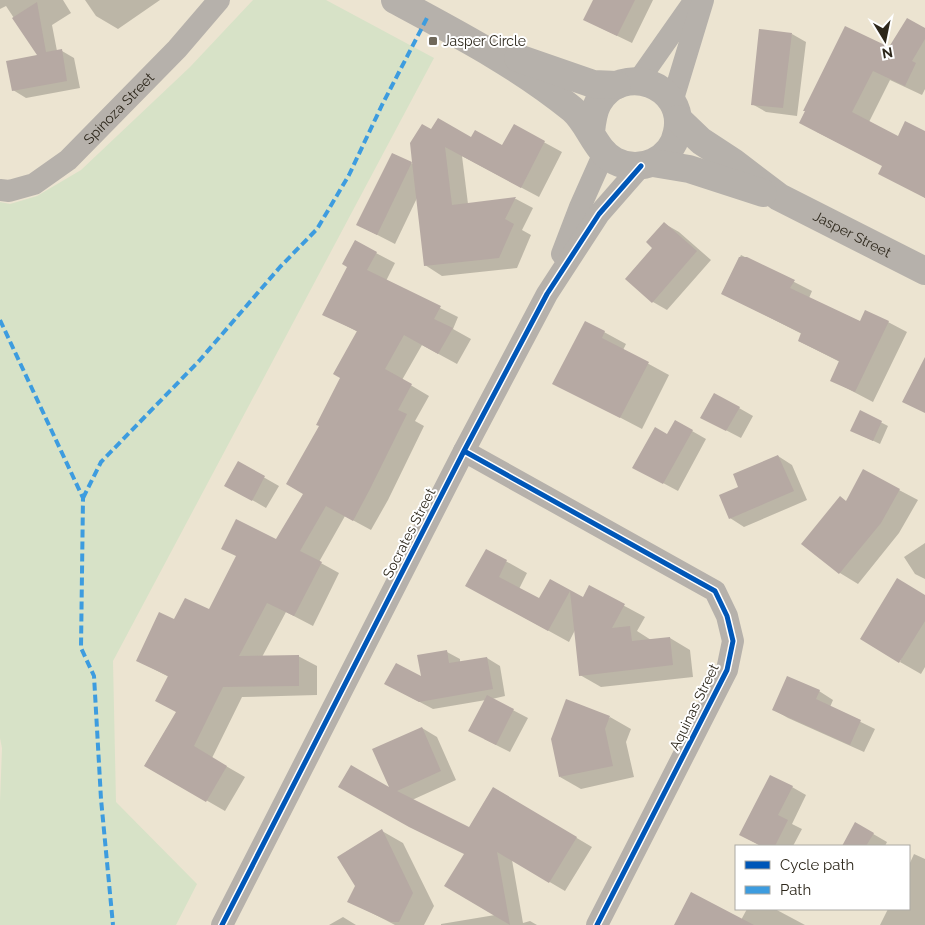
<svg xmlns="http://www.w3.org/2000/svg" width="925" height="925" viewBox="0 0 925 925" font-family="Raleway,sans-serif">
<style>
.green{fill:#d7e2c7}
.shadow{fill:#0003}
.building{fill:#b6a9a3}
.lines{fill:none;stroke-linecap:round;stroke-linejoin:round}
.minor{stroke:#b6b1ab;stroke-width:22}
.tertiary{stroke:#b6b1ab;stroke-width:28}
.quiet{stroke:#3d9cdf;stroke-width:4;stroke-dasharray:8 4;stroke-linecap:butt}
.cycleway-casing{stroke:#fff;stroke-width:8}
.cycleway{stroke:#0057b8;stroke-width:5}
.poi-dot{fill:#70695b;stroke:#fff;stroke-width:2}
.labels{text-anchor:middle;stroke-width:4;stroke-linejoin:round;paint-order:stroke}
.poi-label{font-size:14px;fill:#2d271b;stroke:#fff;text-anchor:start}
.street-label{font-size:14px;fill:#2d271b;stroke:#fff}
</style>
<rect width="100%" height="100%" fill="#ece4d1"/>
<path class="green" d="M253,0h73l108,58 -321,603 3,141 81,82 -21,41h-176v-123l2,-54 -2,-10v-536l10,2 27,-8 44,-26 109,-103z"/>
<path class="shadow" d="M0,0h63l8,13 -19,12 5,26h5l12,7 6,30 -54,10 -13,-8 26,-34 -33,-50 -6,3z
M85,0h75l-42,29 -22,-13z
M595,0h58l-21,43 -33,-16z
M925,30v59l-3,6 -32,-15 -21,42 29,15 27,-5v66l-41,-32 -67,-34 72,-83z
M792,34l14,8 -9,74 -31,-4 -14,-8z
M514,126l48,26 -23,45 -77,-41 6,48 48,-5 17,9 -11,22 9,5 -14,33 -75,8 -17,-11 -8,-67 -22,46 -37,-19 35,-71 20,10 19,-33 40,7 31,9z
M665,224l14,8 32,28 -44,50 -14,-8 1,-54z
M376,253l19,10 -9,18 72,36 -5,12 18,10 -14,25 -35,-19 -20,35 27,16 -14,25 9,5 -36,74 -17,30 -26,-14 -26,46 20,11 -26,53 -27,-14 -24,45 36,-1 19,10v29l-75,2 -30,61 33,19 -20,34 -80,-46 32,-53 -8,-35 -32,-17 38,-39 35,-10 67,-70 28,-48 15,-67 22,-48 16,-46 -34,-18z
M741,255l71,36 -3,7 52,24h27l19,10 -34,70 -42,-22 9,-18 -41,-21 3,-7 -80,-41z
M604,332l22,12 -3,6 46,25 -27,54 -88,-46z
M739,408l14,8 -12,22 -25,-13z
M861,412l27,14 -8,18 -21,-10z
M692,431l14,8 -28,52 -30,-16 20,-39z
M778,456l14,9 15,35 -63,27 -14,-9 10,-31z
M239,463l40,23 -13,22 -40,-23z
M899,490l19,10 -19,33 -41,51 -18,-11 -37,-29 44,-43z
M925,543v36l-10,-5 -11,-17z
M486,550l41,23 -8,16 20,11 11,-19 33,17 6,-11 56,30 -8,14 14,9 19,-2 20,12 3,27 -92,10 -21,-12 -5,-45 -6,12 -82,-45z
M925,596v71l-4,7 -21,-12z
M447,652l13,7v4l27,-5 13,8 5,30 -13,3 36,19 -18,34 -26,-13 2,-39 -53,9 -34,-18 24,-13z
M819,691l14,9 -3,7 45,22 -11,23 -76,-34 -14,-8z
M610,717l21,12 -5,13 8,35 -53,12 -21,-12z
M422,728l15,9 19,43 -44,20 57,28 25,-39 98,58 -27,44 -53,-31 11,63 7,-2 7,4h-96v-1l54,-9 -30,-61 -73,-64z
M792,787l14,8 -14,29 10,5 -9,17h-32l-20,-11z
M856,824l31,18 -2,4h-42z
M382,831l21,12 31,63 -10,19h-29l-46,-24z
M914,854l11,5v66h-45l8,-16h21v-44z
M747,909h28l30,16h-130l66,-5z
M343,917l13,8h-27z"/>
<path class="building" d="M593,0h42l-18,36 -34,-16z
M37,2l9,50 16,-3 5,32 -55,10 -6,-30 31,-6 -25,-37z
M907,18l18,10v11l-13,22 4,2 -11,23 -32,-15 -21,41 46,24 7,-15 20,10v67l-47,-24 4,-8 -83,-43 6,-12h-2l42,-85 44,21z
M759,29l33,4 -9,75 -32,-3z
M438,118l33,19 4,-7 27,15 12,-21 31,17 -24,47 -76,-41 7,58 64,-8 -11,22 9,5 -15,34 -75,8 -12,-104 -35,73 -21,-10 36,-72 20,9 -2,-19 12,-19 9,5z
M664,222l33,29 -45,52 -27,-24 27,-31 -6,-6z
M355,240l22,12 -10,18 74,36 -7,13 19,9 -15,26 -34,-19 -19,34 27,15 -14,26 9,4 -37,75 -17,32 -27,-15 -26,45 22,11 -28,54 -27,-13 -28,53 60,-1v31l-76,1 -29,59 33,20 -21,36 -62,-36 32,-54 -21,-11 13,-25 -32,-15 23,-49 15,7 11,-21 24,11 27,-53 -15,-7 15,-30 40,20 27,-45 -17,-10 33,-58 -3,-1 24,-47 -7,-4 24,-43 -35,-16 25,-48 -5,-3z
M739,257h8l48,23 -5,8 70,33 5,-11 24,11 -34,71 -25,-11 9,-20 -41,-20 3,-8 -80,-39z
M585,321l20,10 -3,7 47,24 -29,56 -68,-34z
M925,357v56l-23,-11z
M714,393l26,14 -14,24 -26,-13z
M860,410l22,11 -9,20 -23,-10z
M675,420l18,10 -30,54 -31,-16 23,-41 12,7z
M778,455l16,36 -65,28 -10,-24 19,-8 -5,-13z
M238,461l27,15 -13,25 -28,-15z
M863,469l37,20 -19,34 -42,51 -38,-30 39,-48 6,5z
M486,549l21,11 -8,17 40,21 11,-19 33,18 6,-12 36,19 -13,24 18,-2 2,15 38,-4 3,28 -94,11 -9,-85 -22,40 -83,-45z
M897,578l28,17v26l-26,42 -39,-24z
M447,650l2,13 38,-6 6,32 -74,13 -35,-18 12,-21 25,13 -4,-21z
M787,676l33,14 -4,9 45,21 -11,25 -78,-35z
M487,695l27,14 -18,36 -28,-14z
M566,699l44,17 -5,13 8,37 -54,11 -8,-38z
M422,727l19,44 -44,20 72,36 24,-40 84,50 -28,46 -52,-31 13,73 -66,-39 20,-32 -55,-27 -71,-40 13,-22 38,22 -17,-38z
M770,775l23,11 -15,29 10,5 -13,26h-14l-22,-11z
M855,822l19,11 -8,13h-24z
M382,829l31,64 -14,29h-8l-44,-20 8,-16 -18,-29z
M691,892l63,33h-80z"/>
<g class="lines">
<g class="minor">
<path d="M638,81l57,-81"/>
<path d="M672,102l31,-102"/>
<path id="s1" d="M0,190l9,1 25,-7 34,-24 109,-111 42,-49"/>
<path d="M562,254l18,-47 24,-54"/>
<path d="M464,451l251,140 12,25 6,25 -6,29 -130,255"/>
<path d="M222,925l242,-474 83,-157 52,-80 42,-48"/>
</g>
<g class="tertiary">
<path d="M395,0c61,33 123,65 177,109 17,14 23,42 43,52 25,13 57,-1 62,-29 10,-47 -55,-71 -79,-29 -5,9 -6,19 -7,29"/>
<path d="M518,58l75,26 24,1"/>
<path id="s2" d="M678,119l23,22 32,21 46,35 146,74"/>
<path d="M653,163l36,6 74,24"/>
</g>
<path class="quiet" d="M0,320l83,178 -2,150 13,28 7,123 12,126
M83,498l18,-36 98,-101 81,-94 37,-38 32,-54 33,-70 45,-87"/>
<defs>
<path id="cycleway" d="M464,451l251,140 12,25 6,25 -6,29 -130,255
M222,925l242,-474 83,-157 52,-80 42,-48"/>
</defs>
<use href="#cycleway" class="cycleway-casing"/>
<use href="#cycleway" class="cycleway"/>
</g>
<rect class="poi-dot" x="428" y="36" width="10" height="10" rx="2.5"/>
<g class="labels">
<g class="poi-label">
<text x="443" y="46">Jasper Circle</text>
</g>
<g class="street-label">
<text dy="5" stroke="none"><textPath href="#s1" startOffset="149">Spinoza Street</textPath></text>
<text dy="5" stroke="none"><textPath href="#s2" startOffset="210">Jasper Street</textPath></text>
<text transform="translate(409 533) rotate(-63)" y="5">Socrates Street</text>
<text transform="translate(694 707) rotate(-64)" y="5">Aquinas Street</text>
</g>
</g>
<rect x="735" y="845" width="175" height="65" fill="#ffffff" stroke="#aba9a4"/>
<rect x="745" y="861" width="25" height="8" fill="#0057b8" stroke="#aba9a4"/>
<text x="780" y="870" font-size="15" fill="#2d271b">Cycle path</text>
<rect x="745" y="886" width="25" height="8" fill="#3d9cdf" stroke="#aba9a4"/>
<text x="780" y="895" font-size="15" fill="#2d271b">Path</text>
<g transform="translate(885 40) rotate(170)" stroke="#ffffff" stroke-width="4" paint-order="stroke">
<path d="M0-4L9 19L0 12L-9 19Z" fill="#2d271b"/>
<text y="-8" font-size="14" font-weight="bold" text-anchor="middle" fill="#2d271b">N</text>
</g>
</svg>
